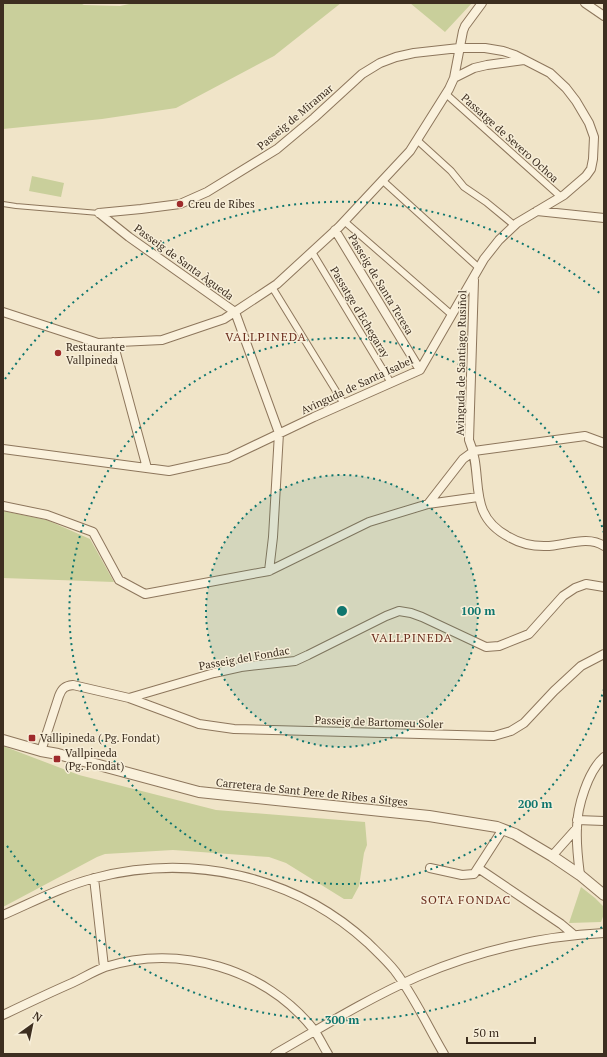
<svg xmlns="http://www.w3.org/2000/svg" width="607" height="1057" viewBox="0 0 607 1057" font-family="'PT Serif',serif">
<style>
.green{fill:#c9cf9b}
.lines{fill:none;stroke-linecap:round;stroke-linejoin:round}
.service-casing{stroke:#8d765c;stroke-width:6}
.pedestrian-casing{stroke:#8d765c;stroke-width:8}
.minor-casing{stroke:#8d765c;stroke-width:10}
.tertiary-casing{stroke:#8d765c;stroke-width:12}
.service{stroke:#faf1dc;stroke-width:4}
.pedestrian{stroke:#faf1dc;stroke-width:6}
.minor{stroke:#faf1dc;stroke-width:8}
.tertiary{stroke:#faf1dc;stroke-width:10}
.ring{fill:none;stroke:#0f766e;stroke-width:2;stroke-dasharray:2 4}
.poi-dot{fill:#9e2a2b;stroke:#f7eed8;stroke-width:1.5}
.labels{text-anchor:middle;stroke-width:3;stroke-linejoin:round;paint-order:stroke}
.street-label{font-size:11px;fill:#3d2e20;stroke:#f7eed8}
.poi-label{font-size:11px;fill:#3d2e20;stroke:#f7eed8;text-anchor:start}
.neighbourhood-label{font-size:12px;letter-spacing:1px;fill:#6b2e1e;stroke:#f7eed8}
.centre{fill:#0f766e;stroke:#f7eed8;stroke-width:2}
.ring-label{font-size:12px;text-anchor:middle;font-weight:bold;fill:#0f766e;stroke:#f7eed8;stroke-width:3;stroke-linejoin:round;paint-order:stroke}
</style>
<rect width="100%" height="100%" fill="#f0e4c8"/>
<path class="green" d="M3,3h77l4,2 36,1 14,-3h207l-67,53 -98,52 -74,11 -99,10z
M410,3h62l-27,29z
M32,176l32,7 -3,14 -32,-6z
M3,511l44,9 43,19 24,43 -111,-4z
M3,746l76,29 137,35 149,12 2,23 -3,8 -5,33 -7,13h-8l-58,-36 -17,-6 -96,-7 -68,4 -8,3 -94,50z
M581,887l14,11 9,9v7l-3,8 -32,1z"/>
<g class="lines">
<defs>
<path id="service" d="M3,204l13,2 83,7"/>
<path id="pedestrian" d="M446,94l115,103
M417,140l34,31 13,16 22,15 28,23
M382,180l97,88
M344,221l108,94
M312,252l79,131
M272,287l72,117"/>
<path id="minor" d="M585,3l19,13
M454,78l20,-10 13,-3 37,-5
M537,211l67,7
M99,213l30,24 106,75 44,121 -6,104 -4,34
M335,230l85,140
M474,280l-5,160c16,37 -4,74 40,97 10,6 23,9 35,9 18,1 43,-12 60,0
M3,312l95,31 64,-3 62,-21 53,-35 62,-57 71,-76 39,-62 5,-11 9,-47 2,-5 17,-23
M113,342l34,126
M3,449l166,22 59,-13 86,-41 106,-47 64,-111 15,-19 18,-17 47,-28 22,-19 5,-7 2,-10 1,-22 -5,-14 -13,-22 -10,-13 -16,-15 -35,-18 -12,-4 -18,-3h-26l-45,5 -18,4 -16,6 -18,11 -48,44 -37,31 -70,43 -27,12 -39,5 -42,4
M474,451l111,-15 19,7
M428,504l35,-45 11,-8
M3,506l44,9 46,17 26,48 26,14 124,-23 100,-49 59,-18 50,-7
M129,698l70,26 35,5 260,7 17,-5 13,-8 30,-32 27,-25 23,-12
M41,751l18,-55c3,-8 6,-10 14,-11l56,13 85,-25 27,-6 54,-6 13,-6 78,-39 13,-5 12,2 11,4 64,30 13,-1 30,-12 34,-38 12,-8 11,-4 18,3
M577,820l27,1
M552,856l25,-28
M430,868l32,7 12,-1 29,-45
M478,868l83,56 12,10
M580,875c-2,-16 -4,-31 -3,-47 0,-21 11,-57 27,-71
M94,878l10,89
M3,915c30,-13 60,-29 92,-37 96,-25 199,-3 273,65 9,9 19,18 27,28 19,25 33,56 49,83
M3,1015c23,-11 46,-22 69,-32 11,-5 22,-12 33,-16 74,-24 161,2 209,63 5,7 9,16 14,24
M275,1054c47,-27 94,-56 144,-78 59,-25 121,-40 185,-43"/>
<path id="tertiary" d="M3,740l38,11 17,3 141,38 230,24 68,11 18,7 37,22 28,19 24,20"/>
</defs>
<use href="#service" class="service-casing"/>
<use href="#pedestrian" class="pedestrian-casing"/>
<use href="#minor" class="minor-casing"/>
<use href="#tertiary" class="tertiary-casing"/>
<use href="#service" class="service"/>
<use href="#pedestrian" class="pedestrian"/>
<use href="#minor" class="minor"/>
<use href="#tertiary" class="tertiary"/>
</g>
<circle cx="342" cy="611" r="136" fill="#0f766e" fill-opacity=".12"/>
<g class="ring">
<circle cx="342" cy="611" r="136"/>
<path d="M604 689A273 273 0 1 1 604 533"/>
<path d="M602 927A409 409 0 0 1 5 843M5 379A409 409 0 0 1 602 295"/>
</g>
<g class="poi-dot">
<circle cx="180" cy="204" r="4"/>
<circle cx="58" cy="353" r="4"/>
<rect x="28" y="734" width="8" height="8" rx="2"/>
<rect x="53" y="755" width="8" height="8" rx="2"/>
</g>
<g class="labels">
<g class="street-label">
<text transform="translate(295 117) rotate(-40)" y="4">Passeig de Miramar</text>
<text transform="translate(510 138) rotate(42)" y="4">Passatge de Severo Ochoa</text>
<text transform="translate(184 262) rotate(36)" y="4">Passeig de Santa Àgueda</text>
<text transform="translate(381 284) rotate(59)" y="4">Passeig de Santa Teresa</text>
<text transform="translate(360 312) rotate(59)" y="4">Passatge d'Echegaray</text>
<text transform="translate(461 363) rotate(-89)" y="4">Avinguda de Santiago Rusiñol</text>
<text transform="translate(357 385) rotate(-25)" y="4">Avinguda de Santa Isabel</text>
<text transform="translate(244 658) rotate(-10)" y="4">Passeig del Fondac</text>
<text transform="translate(379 722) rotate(2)" y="4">Passeig de Bartomeu Soler</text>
<text transform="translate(312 792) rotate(6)" y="4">Carretera de Sant Pere de Ribes a Sitges</text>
</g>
<g class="poi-label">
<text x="188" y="208">Creu de Ribes</text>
<text x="66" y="351">Restaurante<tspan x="66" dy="13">Vallpineda</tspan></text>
<text x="40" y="742">Vallipineda ( Pg. Fondat)</text>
<text x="65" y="757">Vallpineda<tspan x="65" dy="13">(Pg. Fondat)</tspan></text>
</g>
<g class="neighbourhood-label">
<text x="266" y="341">VALLPINEDA</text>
<text x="412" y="642">VALLPINEDA</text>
<text x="466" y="904">SOTA FONDAC</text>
</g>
</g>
<circle cx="342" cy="611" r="6" class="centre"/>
<g class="ring-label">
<text x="478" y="615">100 m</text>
<text x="535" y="808">200 m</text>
<text x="342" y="1024">300 m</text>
</g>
<rect width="607" height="1057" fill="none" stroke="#3d2e20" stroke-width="8"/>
<g transform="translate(32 1025) rotate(33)" stroke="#f7eed8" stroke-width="3" paint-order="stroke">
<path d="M0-3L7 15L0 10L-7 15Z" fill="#3d2e20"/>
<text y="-6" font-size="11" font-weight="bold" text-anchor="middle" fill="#3d2e20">N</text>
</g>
<path d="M467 1037v6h68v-6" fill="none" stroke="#3d2e20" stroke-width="2"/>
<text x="473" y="1037" font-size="12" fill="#3d2e20" stroke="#f7eed8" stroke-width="3" paint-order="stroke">50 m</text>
</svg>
